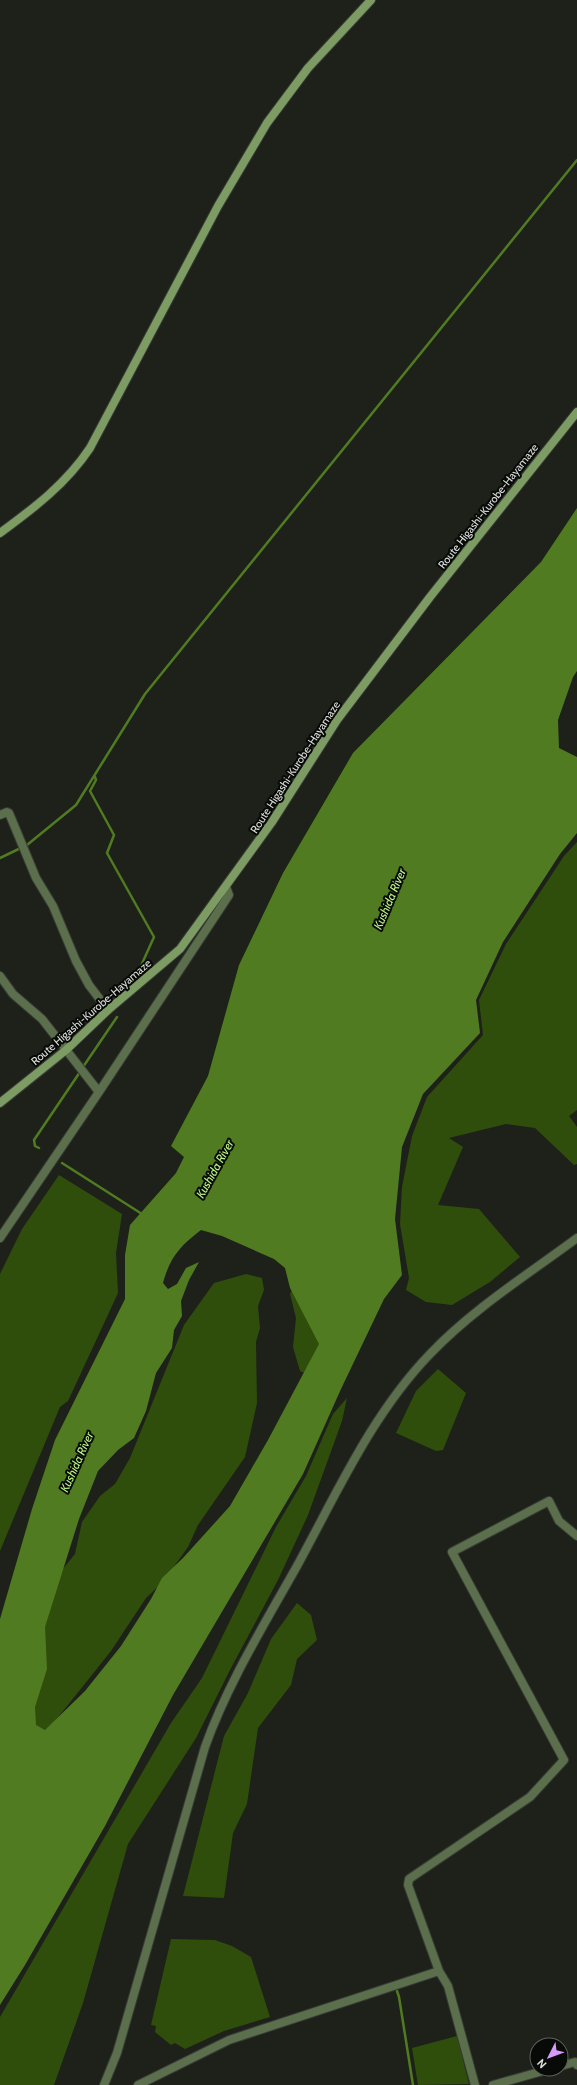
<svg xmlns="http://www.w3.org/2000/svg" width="577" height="2085" viewBox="0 0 577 2085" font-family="Cabin,sans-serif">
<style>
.green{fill:#2f4e0b}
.water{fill:#507b21;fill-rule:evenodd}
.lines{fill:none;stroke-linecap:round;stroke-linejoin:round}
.stream{stroke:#507b21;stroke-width:2.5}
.street-casing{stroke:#383c35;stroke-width:10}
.secondary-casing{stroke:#383c35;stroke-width:10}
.street{stroke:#5b6f4c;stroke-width:8}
.secondary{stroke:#7d9c64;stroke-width:8}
.labels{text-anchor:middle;stroke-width:4;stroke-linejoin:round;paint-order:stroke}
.street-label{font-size:11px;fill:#dee0dc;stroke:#080a07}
.water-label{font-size:12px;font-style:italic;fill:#bcf987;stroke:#080a07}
</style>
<rect width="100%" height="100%" fill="#1d211a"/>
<path class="green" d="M577,842v268l-8,6 8,11v37l-3,1 -39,-37 -29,-4 -57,14 14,9 -25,58 41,4 41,48 -30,25 -38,23 -26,-3 -20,-12 3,-12 -9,-54 2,-37 10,-51 15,-39 56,-62 -4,-35 27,-56 58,-88z
M59,1175l63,39 -6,39 2,40 -50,108 -8,6 -60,144v-277l22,-45z
M246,1274l16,4 2,12 -6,16 2,22 -4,14 1,61 -12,54 -47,68 -10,22 -25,35 -17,16 -35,53 -71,89 -22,-29 39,-135 18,-22 7,-32 18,-26 15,-12 15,-26 54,-133 30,-42z
M299,1277l38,33 -30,64 -7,-3 -7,-24 3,-29 -6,-24z
M438,1369l28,24 -23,57 -7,1 -40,-18 20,-42z
M347,1398l-5,23 -34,94 -30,65 -48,90 -34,68 -68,106 -45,159 -29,82h-54v-68l171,-294 31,-45 74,-151 30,-51 27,-62z
M297,1603l14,12 6,25 -20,19 -6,26 -33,43 -11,76 -14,29 -9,65 -41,-2 41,-160 24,-43 23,-54z
M171,1939l44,1 17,6 19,11 19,60 -46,14 -39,18 -10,-6 -4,2 -16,-13 1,-6 -5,-1z
M457,2036l12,48 -51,1 -6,-37z"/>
<path class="water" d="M577,508v163l-4,6 -15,43 1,28 18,9v76l-17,21 -57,88 -27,58 4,33 -57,61 -21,53 -7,72 7,56 -18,24 -43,90 -38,85 -130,221 -68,131 -80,139 -25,40v-386l32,-110 23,-69 70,-141v-44l5,-30 46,-52 8,-16 -13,-11 37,-70 31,-111 44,-92 70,-120 188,-191zM201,1230l21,6 52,23 11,9 5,20 29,56 -51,96 -38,66 -47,52 -21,20 -11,21 -30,47 -36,45 -40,39 -9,-5 -1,-18 12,-38 -2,-42 34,-108 19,-48 20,-21 16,-12 12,-27 10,-38 16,-25 2,-18 8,-14 -1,-15 8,-21 10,-18 -13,6 -9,16 -9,5 -5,-6c7,-26 17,-37 38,-53z"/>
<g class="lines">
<path class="stream" d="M95,777l1,3 -6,11 24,44 -7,18 47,84 -14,31
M0,858l27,-13 49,-40 69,-111 432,-534
M83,1067l34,-50
M39,1148l-4,-2 -1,-6 46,-68
M62,1163l80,51
M397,1991l2,6 14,88"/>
<defs>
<path id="street" d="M0,815l7,-3 2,1 27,65 17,28 23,55 13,24 19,25
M0,976l13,18 29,25 57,73
M0,1238l99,-146 130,-197 -3,-8
M561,2066l14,-4 2,3
M104,2085l13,-32 88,-306c23,-64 59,-122 92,-181 40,-73 75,-152 133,-212 43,-45 97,-79 147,-116
M138,2085l91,-45 210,-69
M475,2085l-27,-99 -9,-15 -31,-86 1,-6 121,-82 34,-37 -112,-208 97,-51 10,20 18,15
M493,2085l57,-16"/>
<path id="secondary" d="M0,533c34,-25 66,-49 90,-85l128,-242 49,-83 41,-55 63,-68
M0,1103l66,-53 42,-40 72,-61 92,-127 65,-102 93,-123 147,-185"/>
</defs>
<use href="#street" class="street-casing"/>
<use href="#secondary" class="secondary-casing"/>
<use href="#street" class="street"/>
<use href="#secondary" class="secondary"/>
</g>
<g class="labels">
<g class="street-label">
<text transform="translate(488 506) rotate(-52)" y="4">Route Higashi-Kurobe-Hayamaze</text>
<text transform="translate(295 767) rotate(-57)" y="4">Route Higashi-Kurobe-Hayamaze</text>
<text transform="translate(91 1012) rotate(-41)" y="4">Route Higashi-Kurobe-Hayamaze</text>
</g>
<g class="water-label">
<text transform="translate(390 899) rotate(-67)" y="4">Kushida River</text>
<text transform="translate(215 1169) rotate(-61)" y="4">Kushida River</text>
<text transform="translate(77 1462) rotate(-66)" y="4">Kushida River</text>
</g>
</g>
<g transform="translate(549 2057) rotate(228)"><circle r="19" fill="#080a07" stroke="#5e605c"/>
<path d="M0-3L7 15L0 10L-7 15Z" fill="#d69bfa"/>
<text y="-6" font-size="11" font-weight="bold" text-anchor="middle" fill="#dee0dc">N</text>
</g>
</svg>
